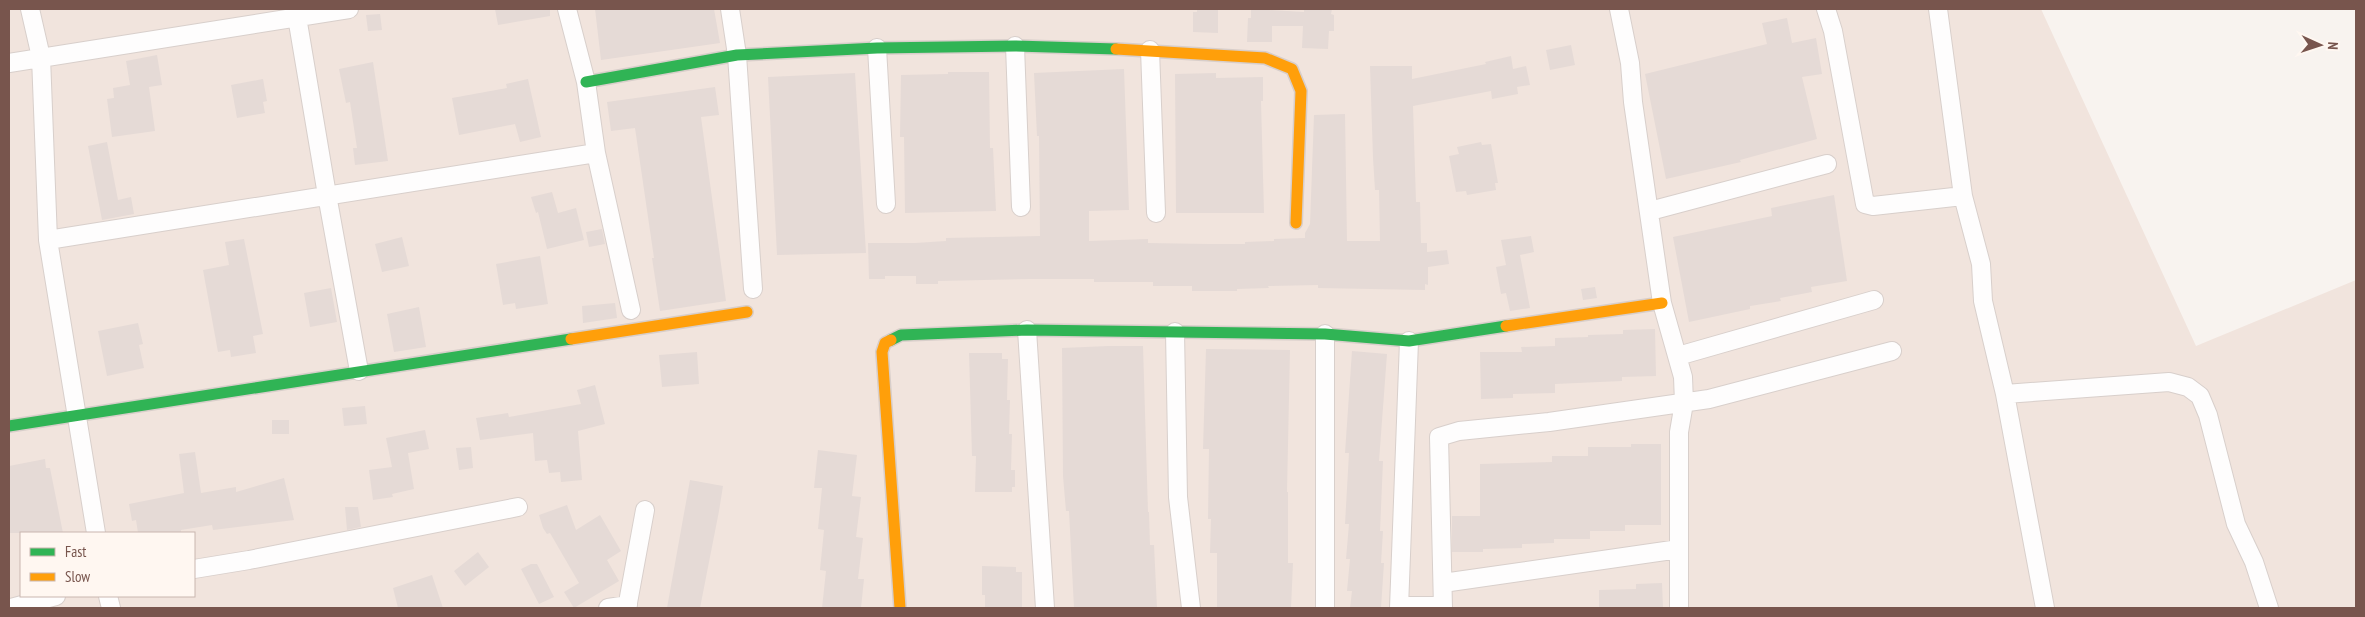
<svg xmlns="http://www.w3.org/2000/svg" width="2365" height="617" viewBox="0 0 2365 617" font-family="'PT Sans Narrow',sans-serif">
<style>
.residential{fill:#f1e4dd;fill-rule:evenodd}
.building{fill:#e5dad6}
.lines{fill:none;stroke-linecap:round;stroke-linejoin:round}
.street-casing{stroke:#d8cfcb;stroke-width:20}
.fast-casing{stroke:#d8ceca;stroke-width:14}
.slow-casing{stroke:#d8ceca;stroke-width:14}
.street{stroke:#fefdfd;stroke-width:18}
.fast{stroke:#30b455;stroke-width:11}
.slow{stroke:#ff9f0a;stroke-width:11}
</style>
<rect width="100%" height="100%" fill="#f8f3ef"/>
<path class="residential" d="M9,9h2032l155,337 160,-66v328h-2347zM21,533h173v63h-173z"/>
<path class="building" d="M495,9h55v7l-52,9z
M595,9h119l6,34 -119,17z
M1197,9h21v24l-25,-1v-20h4z
M1251,9l53,3v-3h28l-1,5 3,1v16h-5l-1,18 -26,-1 1,-22h-31v16h-25l1,-24h3z
M380,14l2,16 -14,1 -2,-16z
M1787,18l5,25 24,-5 6,36 -20,3 15,62 -77,21 1,2 -75,17 -21,-105 122,-30 -5,-21z
M1571,45l4,20 -25,5 -4,-20z
M157,55l5,30 -13,2 6,44 -43,6 -5,-38 7,-1 -1,-10 17,-3 -4,-24z
M1511,56l2,13 13,-3 4,19 -13,2 1,7 -26,5 -1,-8 -78,15 3,96h4l1,41h6v9l20,-2 2,14 -21,3v18l-3,-1v6l-107,-2v-3l-50,1 1,2 -32,1v2h-45v-5h-39v-4h-59v-3h-64l-92,2v3h-22v-8h-31v3h-16l-1,-36h47l31,-2v-3l94,-2 -1,-100h-2l-3,-63 90,-4 5,141 -40,1v30l59,-2v4l60,1h37v-2l29,-1v-2l31,-1v-5l5,-9 4,-109 31,-1 2,127h33l-1,-51h-4l-2,-32 -3,-92h42v13l74,-15 -1,-2z
M373,62l15,99 -33,4 -2,-17h4l-7,-46 -4,1 -7,-34z
M948,72h41l1,76h3l3,63 -91,2 -1,-76h-4l1,-62 47,-1z
M855,73l11,180 -89,2 -9,-178z
M1216,73v5l47,-1v24h-2l3,112h-88l-1,-139z
M263,79l4,22 -4,1 2,11 -28,5 -6,-33z
M528,79l13,58 -21,5 -5,-18 -56,11 -7,-37 55,-10 -1,-4z
M715,87l4,28 -18,2 25,184 -66,10 -8,-53h2l-19,-130 -24,3 -4,-29z
M107,142l11,58 13,-3 3,17 -32,6 -14,-74z
M1481,142l1,3 9,-1 7,39h-3l1,7 -29,5 -1,-4 -10,1 -7,-36 10,-2 -2,-7z
M552,192l6,21 18,-5 8,32 -37,9 -9,-37 -2,1 -5,-16z
M1834,195l13,86 -36,6 1,5 -32,6 1,3 -31,5v3l-61,13 -16,-85 99,-21 -1,-8z
M602,229l3,15 -16,3 -3,-15z
M1531,236l3,16 -14,3 10,53 -20,3 -4,-18 -5,1 -5,-27 10,-2 -5,-25z
M402,237l7,29 -27,6 -7,-28z
M244,239l19,95 -10,2 3,17 -25,4 -1,-7 -12,2 -15,-82 26,-5 -4,-23z
M540,256l8,48 -32,5 -1,-6 -12,2 -7,-41z
M1595,287l2,11 -14,2 -2,-11z
M331,288l6,34 -27,5 -6,-34z
M615,303l2,15 -34,5 -1,-17z
M419,307l7,40 -32,5 -7,-38z
M138,323l5,21 -4,1 5,23 -37,8 -9,-45z
M1655,329l1,47 -34,1v4l-67,3v9l-42,1v4l-32,1 -1,-47h42l-1,-5 34,-1v-8l33,-1v-2l35,-1v-4z
M1108,346h35l5,166h1l1,33h4l3,63h-83l-5,-97h-3l-3,-35 -1,-128z
M1206,349l84,1 -3,142h1v71h5l-2,45h-74v-55h-7l1,-34h-3l1,-70h-6z
M1352,351l35,3 -8,107h4l-3,70h3l-2,32h3l-3,45h-31l2,-17h-5l3,-32h-4l3,-35h-4l4,-71h-4z
M697,352l2,32 -37,3 -3,-32z
M969,353h33v6h6l-1,41h3l-1,34h3l-1,36h4v17h-3v5h-37l1,-36h-4z
M595,385l10,39 -27,7 4,49 -21,2 -1,-10 -11,1 -2,-13 -12,1 -2,-28 -53,7 -4,-22 32,-5 1,4 72,-13 -4,-14z
M365,406l2,18 -23,2 -2,-18z
M272,420h17v14h-17z
M425,430l4,19 -21,4 6,36 -22,5 1,3 -20,3 -4,-30 23,-3 -6,-29z
M1631,444h30v81h-36v6h-35v8h-36v4l-32,1v4l-39,1v3h-31v-36h28v-52l72,-2v-6h36v-9h43z
M471,447l2,21 -14,2 -3,-22z
M818,450l39,5 -5,41 9,1 -5,40 7,1 -5,41h6l-3,29h-39l4,-37 -6,-1 4,-40 -6,-1 4,-41h-8z
M195,452l6,41 35,-6v5l48,-14 10,42 -81,10 -1,-5 -31,5v3h-43l-2,-13 -4,1 -3,-17 55,-11 -5,-39z
M45,459l1,9h4l13,65h-54v-67z
M690,480l33,6 -4,25 -19,97h-33z
M567,505l9,25 24,-15 21,36 -14,9 12,21 -45,27 -10,-16 15,-9 -29,-50 -3,1 -4,-6 -4,-13z
M345,507h13l3,20 -14,3z
M478,552l11,15 -24,19 -11,-15z
M531,564h6l17,33 -15,7 -18,-35z
M982,566l34,1v5h6v36h-37v-13h-3z
M432,575l11,33h-45l-5,-20z
M1662,583l1,25h-64v-18l37,-1v-5z"/>
<g class="lines">
<defs>
<path id="street" d="M30,9l11,48 7,183 48,293
M567,9l19,73 10,71 35,157
M730,9l7,46 16,234
M1619,9l11,54 3,39 29,201 21,74 1,26 -5,29v176
M1826,9l7,22 32,173 8,2 90,-10
M1938,9l25,187 18,68 2,37 22,93 40,214
M297,17l30,178 32,176
M1015,46l6,161
M877,48l9,156
M1150,50l6,163
M9,63l340,-54
M1650,211l177,-47
M48,240l548,-87
M1027,330l18,278
M1175,332l3,165 13,111
M1325,334v274
M1678,356l196,-56
M2005,394l164,-12 19,5 12,9 8,19 28,109 18,38 15,46
M194,569l55,-9 269,-53
M1443,583l236,-34
M108,596l3,12
M1399,606h44
M11,608l45,-12
M608,608l20,-3
M627,608l18,-98
M1399,608l10,-267
M1443,608l-4,-171 20,-6 90,-9 160,-23 183,-48"/>
<path id="fast" d="M586,82l151,-27 140,-7 138,-2 101,3
M891,340l10,-5 126,-5 298,4 84,7 97,-15
M9,426l562,-87"/>
<path id="slow" d="M1116,49l149,9 27,11 9,22 -5,132
M1506,326l156,-23
M571,339l176,-27
M891,340l-6,3 -3,9 18,256"/>
</defs>
<use href="#street" class="street-casing"/>
<use href="#fast" class="fast-casing"/>
<use href="#slow" class="slow-casing"/>
<use href="#street" class="street"/>
<use href="#fast" class="fast"/>
<use href="#slow" class="slow"/>
</g>
<rect width="2365" height="617" fill="none" stroke="#78554d" stroke-width="20"/>
<rect x="20" y="532" width="175" height="65" fill="#fff7f1" stroke="#c9b6af"/>
<rect x="30" y="548" width="25" height="8" fill="#30b455" stroke="#c9b6af"/>
<text x="65" y="557" font-size="15" fill="#78554d">Fast</text>
<rect x="30" y="573" width="25" height="8" fill="#ff9f0a" stroke="#c9b6af"/>
<text x="65" y="582" font-size="15" fill="#78554d">Slow</text>
<g transform="translate(2320 45) rotate(93)" stroke="#fff7f1" stroke-width="4" paint-order="stroke">
<path d="M0-4L9 19L0 12L-9 19Z" fill="#78554d"/>
<text y="-8" font-size="14" font-weight="bold" text-anchor="middle" fill="#78554d">N</text>
</g>
</svg>
